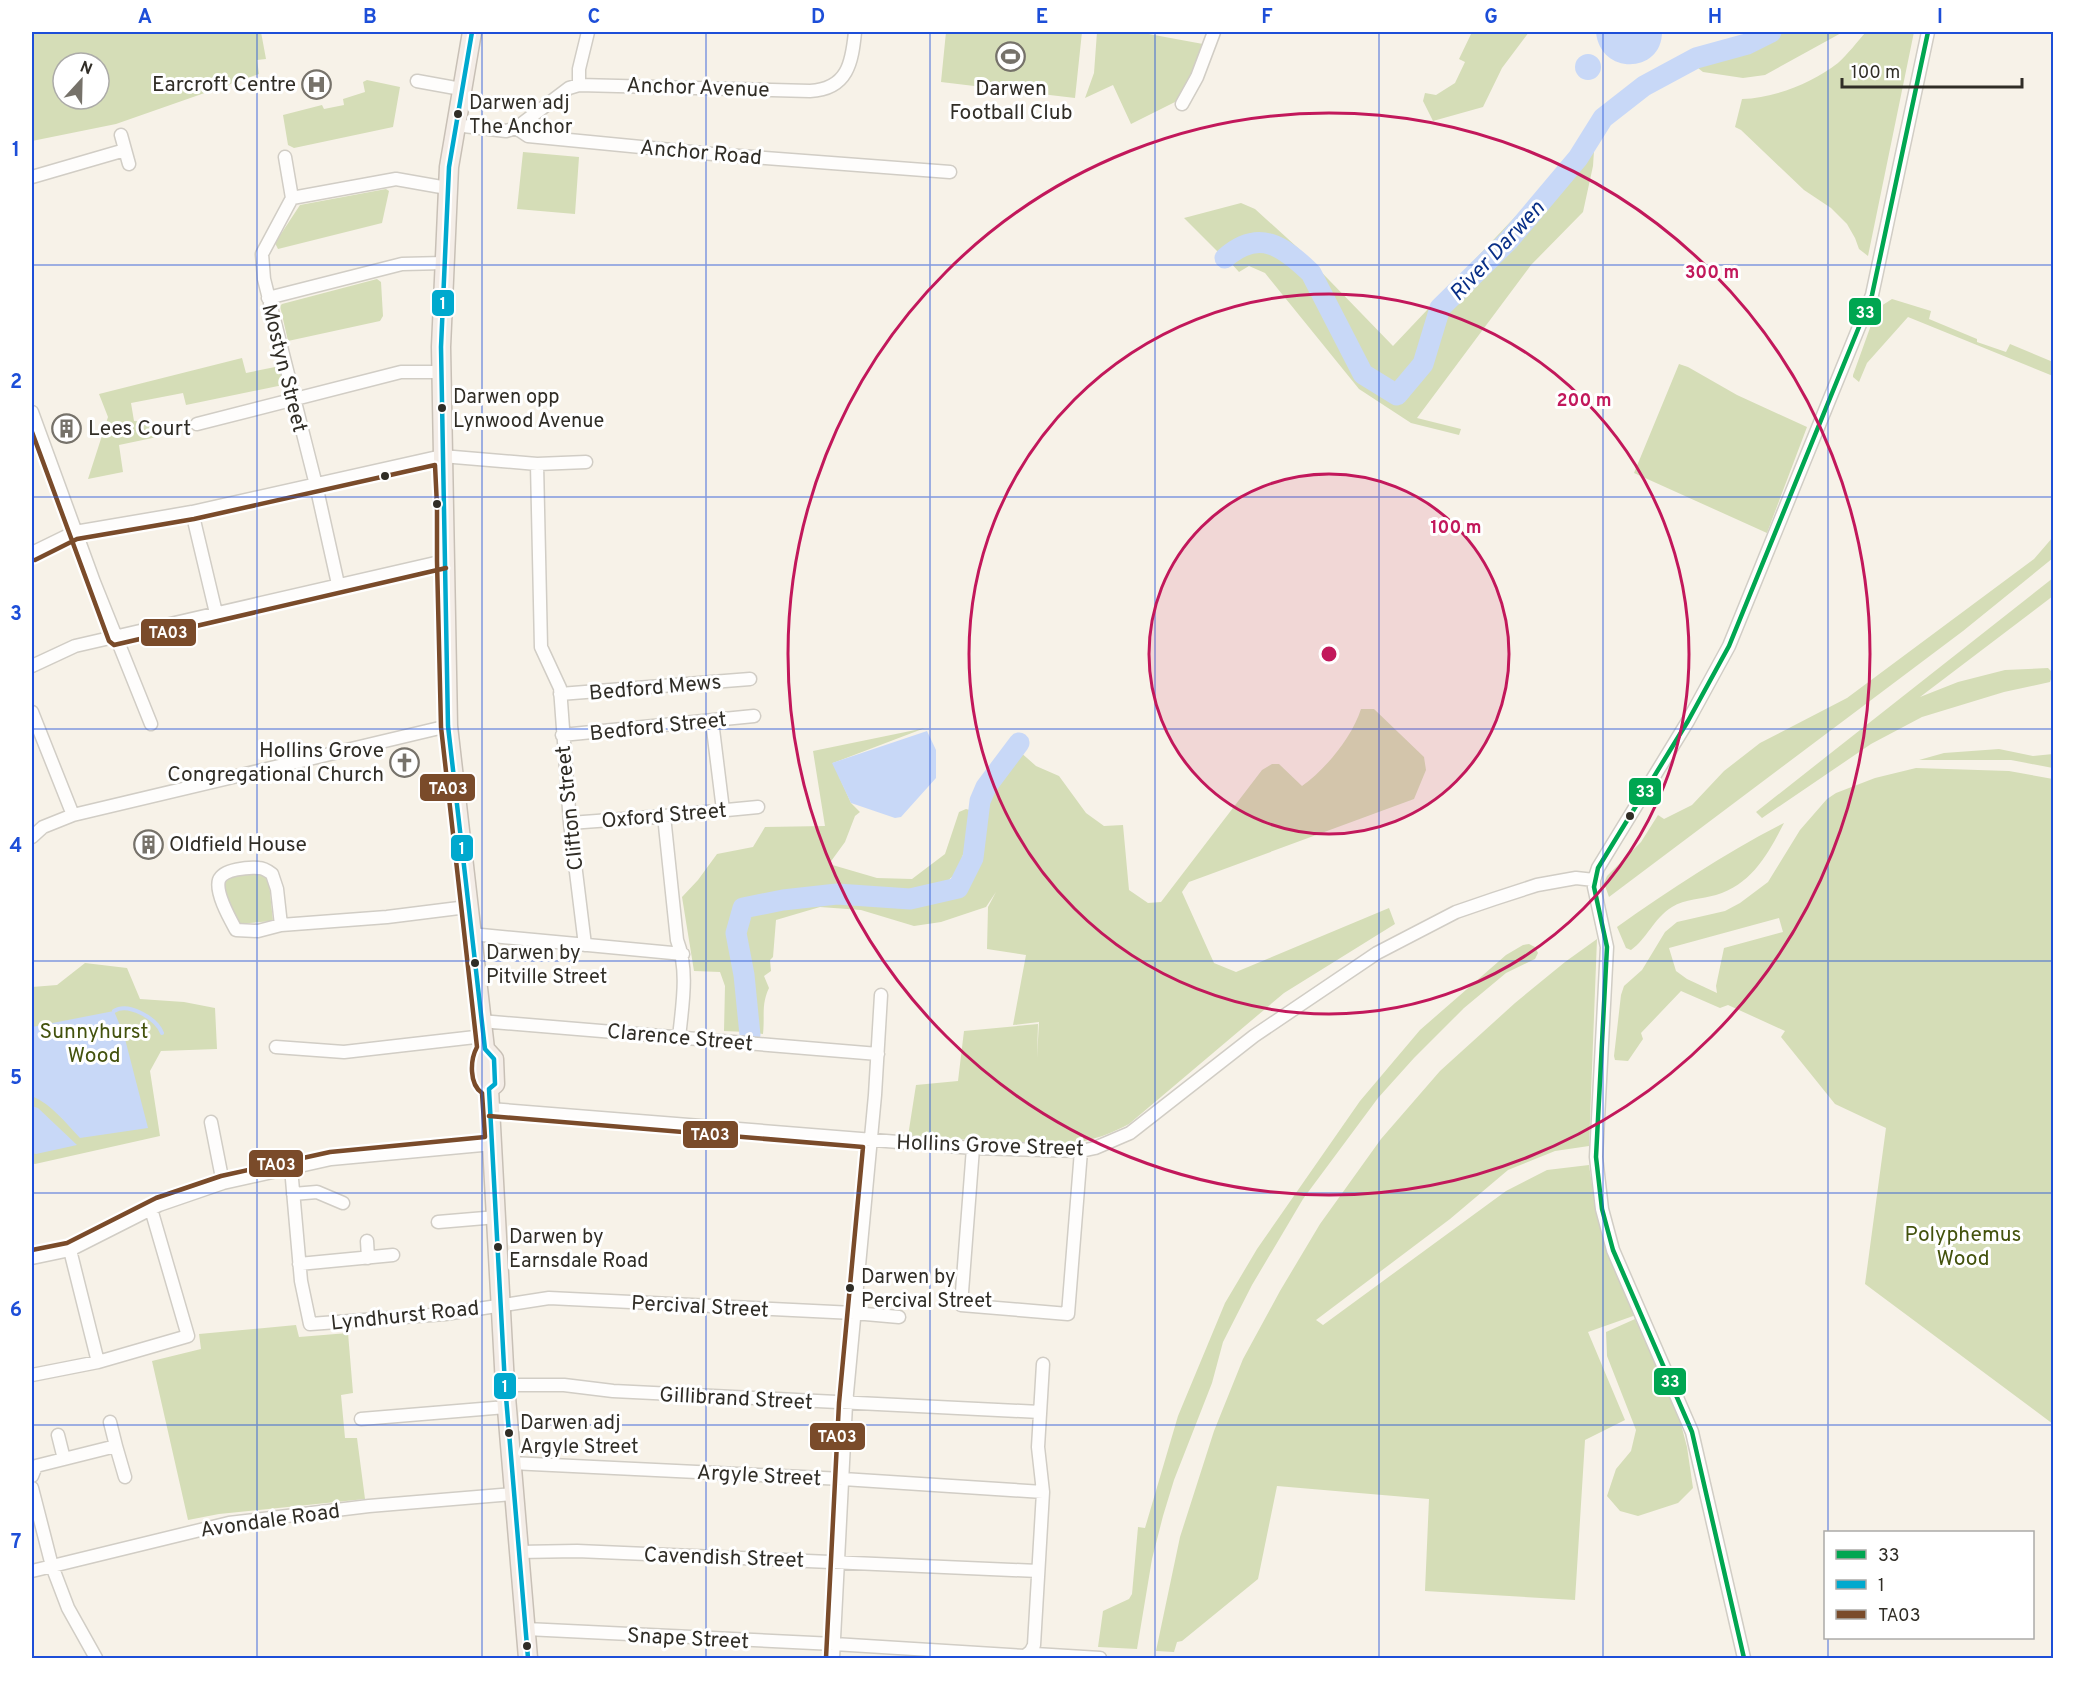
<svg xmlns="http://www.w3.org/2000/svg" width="2085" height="1690" viewBox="0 0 2085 1690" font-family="Overpass,sans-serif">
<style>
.green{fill:#d5ddb7;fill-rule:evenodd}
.water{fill:#c8d8f7}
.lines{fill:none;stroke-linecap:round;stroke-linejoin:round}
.stream{stroke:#c8d8f7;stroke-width:4}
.river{stroke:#c8d8f7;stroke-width:21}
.minor-casing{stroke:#d1cdc5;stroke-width:15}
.highway-casing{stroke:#c8c0b6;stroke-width:21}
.minor{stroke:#fefdfc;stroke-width:12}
.highway{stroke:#f4ede7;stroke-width:18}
.bus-1-casing{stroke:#fff;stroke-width:9}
.bus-2-casing{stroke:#fff;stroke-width:9}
.bus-3-casing{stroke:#fff;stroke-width:9}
.bus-1{stroke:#00a651;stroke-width:4.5}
.bus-2{stroke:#00a9ce;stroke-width:4.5}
.bus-3{stroke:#7a4b2a;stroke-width:4.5}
.grid{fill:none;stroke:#1d4ed8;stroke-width:1.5;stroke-opacity:0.55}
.ring{fill:none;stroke:#c2185b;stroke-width:3}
.bus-dot{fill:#302d26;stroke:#fff;stroke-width:2}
.labels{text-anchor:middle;stroke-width:6;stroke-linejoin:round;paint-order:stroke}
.bus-label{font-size:20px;fill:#302d26;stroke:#fff;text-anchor:start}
.poi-label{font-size:21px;fill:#302d26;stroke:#fff;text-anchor:end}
.street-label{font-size:21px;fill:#302d26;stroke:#fff}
.park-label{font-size:21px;fill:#43520d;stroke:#fff}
.water-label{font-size:22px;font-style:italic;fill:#092f87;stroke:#fff}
.centre{fill:#c2185b;stroke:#fff;stroke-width:3}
.ring-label{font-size:18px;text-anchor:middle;font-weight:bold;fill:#c2185b;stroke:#fff;stroke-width:6;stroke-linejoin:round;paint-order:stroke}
.line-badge{stroke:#fff;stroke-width:2}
.badge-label{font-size:16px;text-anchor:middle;font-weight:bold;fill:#fff}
.neatline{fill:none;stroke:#1d4ed8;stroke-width:2}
.grid-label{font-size:20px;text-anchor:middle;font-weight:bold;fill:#1d4ed8}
</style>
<rect width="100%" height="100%" fill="#f7f2e8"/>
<path class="green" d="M32,32h229l5,27 -9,1 2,14 -143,50 -84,17zM63,63h36v36h-36z
M946,32h136l-7,66 -134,-16z
M1097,32h41l65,12 -12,36 -14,21 -46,23 -18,-39 -28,13 9,-25z
M1472,32h57l-27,36 -19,39 -50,14 -10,-20 2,-8 11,2 19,-12 10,-21 -6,-3z
M1784,32h59l-78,43 -22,3 -40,-6 -10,-8 56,-15z
M1866,32h48l-46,224 -9,-7 -4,-11 -8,-14 -16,-16 -27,-18 -63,-60 -6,-3 7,-28c33,-1 70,-16 96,-36 10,-9 19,-21 28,-31z
M367,80l33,7 -7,40 -99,21 -6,-3 -5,-30 39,-10 2,4 20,-4 -1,-6 22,-7 -2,-10z
M1594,151l-1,15 -10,46 -52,53 -114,153 44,11 -2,6 -48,-12 -52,-34 -94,-116 -16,-7 -10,6 -9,-10c12,-6 25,-14 39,-11 40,6 69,93 90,125 7,11 26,20 37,27l32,-35 18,-58z
M523,152l56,5 -4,57 -58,-5z
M1549,181l-42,51 -70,74 -19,56 -22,27 -29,-17 -53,-100 -16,-17 -15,-10 -25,-6 -21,4 -16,12 -37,-37 57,-15 14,6 43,39 95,98z
M386,189l3,2 -7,32 -104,26 -3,-6 25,-38z
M377,279l4,3 2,34 -3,5 -92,20 -8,-35 2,-2z
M1892,299l39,12 -2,8 48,20v3l29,10 4,-8 43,18v14l-145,-59 -41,46 -8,19 -6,-5v-2l22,-61 3,-6z
M242,358l4,15 34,-7 3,19 -97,20 -3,-12 -52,10 3,18 26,2 2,13 -43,9 4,27 -35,7 20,-62 -9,-23z
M1679,364l9,3 49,28 70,32 -40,106 -133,-60z
M2053,537v21l-90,73 -354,266 -5,-14 3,-7 34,-34 17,-27 6,4 28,-14 32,-34 36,-28 87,-45 187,-139z
M2053,578v18l-133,101 38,-15 47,-12 43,-2 5,5 -3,9 -46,10 -82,25 -51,27 -109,74 -6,-6z
M1361,709h13l50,48 2,13 -12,29 -225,83 -7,10 32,71 22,9 153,-64 6,16 -111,69 -155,131c-34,18 -59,22 -98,21v-11l-4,9 -119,-7 8,-51 42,-4 6,-50 74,-7 -1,34 2,-36 -26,3 13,-70 -39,-6 1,-42 8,-15 -10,15 -45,15 -27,4 -53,-16 -41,-3 -44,13 -3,37 -3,3 1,11 -7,5 5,12c-8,17 -4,27 -6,46l-8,-1 -8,-68 -8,-32 7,-22 38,-8 55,-4 70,5 51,-14 19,-33 6,-53 5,-13 9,-17 19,-24 18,16 23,10 27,37 18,13 19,-1 6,65 19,13 13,-1 101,-132 10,-6h7l23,22c24,-17 50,-49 59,-77z
M925,728l-92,35 18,40 9,9 -5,4 -10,26 -16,22 48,14 35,1 33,-25 14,-42 7,-3 7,2c-4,17 -9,54 -21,66 -26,26 -83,11 -116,12 -32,1 -64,9 -95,18l-8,26 13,99 -22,-1 1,-45 -5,-14 -26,-1 -12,-74 16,-17 19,-26 36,-7 12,-20 60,-1 -12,-75z
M1999,749l34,7 20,-2v14l-42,-8h-92l25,-7z
M1916,768l93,3 44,8v645l-188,-140 21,-156 -51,-24 -54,-67 4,-6 -57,-26 -8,3 -39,-17 -40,42 2,6 -15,22 -13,-1 -1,-4 7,-61 3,-9 18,-16 23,-38 12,-10 48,-11 15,-8 28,-21 32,-52 27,-31 9,-6 39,-15zM1779,918l4,14 -59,16 -8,38 1,7 -30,-14 -11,-8 -7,-23z
M1784,823c-16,31 -32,61 -68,72 -14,4 -31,4 -44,12 -19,12 -25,32 -41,43l-5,-2 -9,-21c54,-38 108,-74 167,-104z
M259,872l8,4 2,6 4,39 -37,3c-7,-11 -15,-33 -10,-45l8,-3z
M1597,939l-8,207 -34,5 -47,19 -58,49 -134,101 7,5 183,-134 41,-21 42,-5 6,39 13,47 28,64 -48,17 37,88 -40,20 -10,160 -150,-9 4,-92 -152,-13 -19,93 -76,62 -5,1 -3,10 -18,-1 24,-114 34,-106 29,-72 37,-68 40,-67 61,-85 59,-68 75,-68 50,-41z
M1529,944l6,3 3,6 -3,6 -29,14 -42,35 -50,50 -36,40 -75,101 -51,86 -29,57 -11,41 -38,97 -11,36 -11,43 -15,90 -39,-2 5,-36 26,-12 3,-5 6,-67 7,1 33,-112 47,-113 32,-54 103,-148 60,-71 86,-75 17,-10z
M85,963l42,5 13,31 44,3 31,6 2,41 -56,2 -11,20 10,65 -125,28 -3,-1v-176l25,-2z
M1635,1319l43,94 9,34 6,41 -15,15 -40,13 -18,-5 -13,-15 9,-27 15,-18 5,-21 -29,-74 -1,-24z
M296,1325l3,12 49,-4 5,60 -12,2 4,43h12l8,61 -146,15 -31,6 -36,-159 49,-12 -2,-15z"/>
<path class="water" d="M1596,32h66c0,42 -62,44 -66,0z
M1575 67a13 13 0 1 1 26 0a13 13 0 1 1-26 0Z
M927,731l9,19v28l-35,39 -6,1 -44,-15 -19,-40z
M114,1011l10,24 24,93 -68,10c-15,-16 -28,-33 -48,-42v-69z
M32,1106l6,2 39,37 -41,9 -4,-1z"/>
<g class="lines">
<path class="stream" d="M114,1011c14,-9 42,7 48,22"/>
<path class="river" d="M1225,258c34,-30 58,-12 86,15l52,101 34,21 26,-31 17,-56 69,-68 69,-82 25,-40 41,-32 52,-28 51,-14 24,-12
M750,1035l-6,-60 -8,-42 7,-25 40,-8 54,-6 73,5 48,-11 15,-30 7,-57 6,-14 33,-44"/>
<defs>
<path id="minor" d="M417,81l44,8
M579,85v-16l9,-37
M1182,104l15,-27 17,-45
M455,125l51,6 10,-3 12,8 185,18 237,18
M516,128l53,-40 10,-3 231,6c38,-2 42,-29 45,-59
M121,135l8,29
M285,157l7,41 -30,56 2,25 52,206 22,99
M32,177l93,-27
M292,198l104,-19 51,9
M268,298l134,-34 42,-1
M32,412l62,170 57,142
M197,424l204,-52h40
M537,464l4,183 19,41 10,135 15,122
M192,512l24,101
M32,553l43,-21 117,-20 250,-56 95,8 49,-2
M32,666l43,-20 369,-85
M560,694l190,-15
M32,712l41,103
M712,721l11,89
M562,735l192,-19
M664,816l13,124c12,31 5,66 2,98
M570,823l94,-7 94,-9
M32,837l11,-10 30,-12 375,-89
M281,925l-4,-36 -5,-15c-4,-3 -8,-6 -13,-6 -10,-1 -36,1 -40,12 -4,13 11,39 17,50l22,1 23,-6 106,-8 80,-10
M471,934l212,20
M481,1021l397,33
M276,1047l68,5 140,-16
M490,1109l483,39 108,3 14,-3 35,-15 124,-97 123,-83 79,-41 38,-13 43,-14 39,-7 18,2
M211,1122l12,61
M973,1148l-12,157 107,9 13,-163
M291,1168l10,113 9,43 135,-10 104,-16 305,15 45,4
M293,1194l24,-2 26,11
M438,1222l59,-5
M367,1241l1,17
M70,1250l28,112
M32,1258l38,-8 89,-45 64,-22 108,-24 162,-15
M299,1264l94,-9
M32,1375l66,-13 90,-26 -37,-127
M505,1385h59l49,6 427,21
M361,1419l145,-12
M58,1435l6,24
M116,1446l9,31
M511,1463l332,16 200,13
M32,1476l4,-10 80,-20 -6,-24
M32,1488l20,78 16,42 28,50
M518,1552l59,-1 461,20
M32,1571l197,-48 140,-17 144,-12
M526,1629l308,15 191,12 6,-5 3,-6 9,-153 -5,-45 5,-83
M1031,1651l4,3 65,4
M833,1658l13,-254 29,-309 6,-100
M1744,1658l-52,-226 -79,-182 -11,-41 -6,-52 11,-210 -13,-60v-7l4,-12 90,-147 41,-75 143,-351 56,-263"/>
<path id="highway" d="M472,32l-23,135 -8,180 7,379 37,323 -6,11 3,24 7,5 16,296 23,273
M485,1049l9,10 1,25 -6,5"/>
</defs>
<use href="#minor" class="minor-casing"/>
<use href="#highway" class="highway-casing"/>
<use href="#minor" class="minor"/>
<use href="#highway" class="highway"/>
<defs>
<path id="bus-1" d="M1744,1658l-52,-226 -79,-182 -11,-41 -6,-52 11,-210 -13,-60 4,-19 90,-147 41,-75 143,-351 56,-263"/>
<path id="bus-2" d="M472,32l-23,135 -8,180 7,379 37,323 9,10 1,25 -6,5 16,296 23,273"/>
<path id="bus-3" d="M32,432l77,209 5,4 332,-77
M489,1116l374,31 -24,256 -13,255
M32,1250l35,-7 89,-45 65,-22 109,-24 155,-15 -3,-44c-13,-9 -12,-33 -5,-46l-36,-320 -4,-166v-55l-2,-41 -241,54 -117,20 -42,21"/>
</defs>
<use href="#bus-1" class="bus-1-casing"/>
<use href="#bus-2" class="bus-2-casing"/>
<use href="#bus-3" class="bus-3-casing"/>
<use href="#bus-1" class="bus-1"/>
<use href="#bus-2" class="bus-2"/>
<use href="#bus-3" class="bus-3"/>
</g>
<path class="grid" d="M257,32v1626M482,32v1626M706,32v1626M930,32v1626M1155,32v1626M1379,32v1626M1603,32v1626M1828,32v1500M32,265h2022M32,497h2022M32,729h2022M32,961h2022M32,1193h2022M32,1425h2022M1828,1638v20"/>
<circle cx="1329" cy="654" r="180" fill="#c2185b" fill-opacity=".12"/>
<g class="ring">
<circle cx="1329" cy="654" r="180"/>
<circle cx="1329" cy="654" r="360"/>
<circle cx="1329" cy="654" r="541"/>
</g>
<defs>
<symbol id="stadium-ring" viewBox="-11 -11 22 22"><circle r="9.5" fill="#fff" stroke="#76726a" stroke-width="1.5"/><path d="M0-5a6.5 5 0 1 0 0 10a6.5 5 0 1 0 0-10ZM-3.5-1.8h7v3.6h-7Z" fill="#76726a"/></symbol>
<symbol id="hospital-ring" viewBox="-11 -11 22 22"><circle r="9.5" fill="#fff" stroke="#76726a" stroke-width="1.5"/><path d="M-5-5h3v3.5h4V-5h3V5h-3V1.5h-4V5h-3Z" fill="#76726a"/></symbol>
<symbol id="building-ring" viewBox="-11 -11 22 22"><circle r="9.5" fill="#fff" stroke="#76726a" stroke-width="1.5"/><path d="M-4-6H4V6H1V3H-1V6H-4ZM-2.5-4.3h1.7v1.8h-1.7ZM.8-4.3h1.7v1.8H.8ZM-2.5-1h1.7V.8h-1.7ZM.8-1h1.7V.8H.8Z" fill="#76726a"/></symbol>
<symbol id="church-ring" viewBox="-11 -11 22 22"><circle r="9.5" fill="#fff" stroke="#76726a" stroke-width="1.5"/><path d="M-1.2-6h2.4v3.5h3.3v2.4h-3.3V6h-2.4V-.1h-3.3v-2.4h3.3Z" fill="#76726a"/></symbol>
</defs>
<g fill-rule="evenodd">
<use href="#stadium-ring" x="994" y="40" width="33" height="33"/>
<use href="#hospital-ring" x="300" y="68" width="33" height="33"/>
<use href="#building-ring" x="50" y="412" width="33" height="33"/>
<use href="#church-ring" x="388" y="746" width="33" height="33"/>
<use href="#building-ring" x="132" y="828" width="33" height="33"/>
</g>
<g class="bus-dot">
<circle cx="458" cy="114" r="5"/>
<circle cx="442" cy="408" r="5"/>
<circle cx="385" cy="476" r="5"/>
<circle cx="437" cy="504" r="5"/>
<circle cx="1630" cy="816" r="5"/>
<circle cx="475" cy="963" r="5"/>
<circle cx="498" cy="1247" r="5"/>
<circle cx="850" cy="1288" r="5"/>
<circle cx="509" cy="1433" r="5"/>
<circle cx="527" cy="1646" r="5"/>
</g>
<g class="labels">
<g class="bus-label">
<text x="469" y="109">Darwen adj<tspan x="469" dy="24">The Anchor</tspan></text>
<text x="453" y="403">Darwen opp<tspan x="453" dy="24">Lynwood Avenue</tspan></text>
<text x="486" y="959">Darwen by<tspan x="486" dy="24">Pitville Street</tspan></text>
<text x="509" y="1243">Darwen by<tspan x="509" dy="24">Earnsdale Road</tspan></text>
<text x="861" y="1283">Darwen by<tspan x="861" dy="24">Percival Street</tspan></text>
<text x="520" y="1429">Darwen adj<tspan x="520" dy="24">Argyle Street</tspan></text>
</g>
<g class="poi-label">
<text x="296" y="91">Earcroft Centre</text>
<text x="1011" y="95" text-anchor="middle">Darwen<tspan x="1011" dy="24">Football Club</tspan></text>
<text x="88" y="435" text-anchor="start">Lees Court</text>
<text x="384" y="757">Hollins Grove<tspan x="384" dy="24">Congregational Church</tspan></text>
<text x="169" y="851" text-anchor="start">Oldfield House</text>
</g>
<g class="street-label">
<text transform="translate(698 87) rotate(2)" y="7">Anchor Avenue</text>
<text transform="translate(701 152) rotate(5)" y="7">Anchor Road</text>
<text transform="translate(285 368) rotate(76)" y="7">Mostyn Street</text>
<text transform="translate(655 687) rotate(-5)" y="7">Bedford Mews</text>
<text transform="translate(658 726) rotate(-6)" y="7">Bedford Street</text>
<text transform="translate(569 808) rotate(-96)" y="7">Clifton Street</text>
<text transform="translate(664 815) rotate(-5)" y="7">Oxford Street</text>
<text transform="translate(680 1037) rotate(5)" y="7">Clarence Street</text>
<text transform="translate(990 1145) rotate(2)" y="7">Hollins Grove Street</text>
<text transform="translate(700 1306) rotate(3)" y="7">Percival Street</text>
<text transform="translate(405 1315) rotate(-6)" y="7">Lyndhurst Road</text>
<text transform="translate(736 1398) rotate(3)" y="7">Gillibrand Street</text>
<text transform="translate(759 1475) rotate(3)" y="7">Argyle Street</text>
<text transform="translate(270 1520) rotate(-8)" y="7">Avondale Road</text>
<text transform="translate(724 1557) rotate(2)" y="7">Cavendish Street</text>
<text transform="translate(688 1638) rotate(3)" y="7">Snape Street</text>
</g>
<g class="park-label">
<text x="94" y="1038">Sunnyhurst<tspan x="94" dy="24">Wood</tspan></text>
<text x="1963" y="1241">Polyphemus<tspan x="1963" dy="24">Wood</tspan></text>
</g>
<g class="water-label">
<text transform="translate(1496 250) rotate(-47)" y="8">River Darwen</text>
</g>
</g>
<circle cx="1329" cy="654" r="9" class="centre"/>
<g class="ring-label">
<text x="1712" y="278">300 m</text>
<text x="1584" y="406">200 m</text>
<text x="1456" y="533">100 m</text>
</g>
<g class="line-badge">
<rect x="431" y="289" width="24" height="28" rx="6" fill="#00a9ce"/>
<rect x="1848" y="297" width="34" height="29" rx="6" fill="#00a651"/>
<rect x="140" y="618" width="57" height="29" rx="6" fill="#7a4b2a"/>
<rect x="419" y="773" width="57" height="29" rx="6" fill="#7a4b2a"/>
<rect x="1628" y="777" width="34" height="29" rx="6" fill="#00a651"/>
<rect x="450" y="834" width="24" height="28" rx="6" fill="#00a9ce"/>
<rect x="682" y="1120" width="57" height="29" rx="6" fill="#7a4b2a"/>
<rect x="248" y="1149" width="56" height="29" rx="6" fill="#7a4b2a"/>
<rect x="1653" y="1367" width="34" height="29" rx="6" fill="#00a651"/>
<rect x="493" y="1372" width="24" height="28" rx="6" fill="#00a9ce"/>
<rect x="809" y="1422" width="57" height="29" rx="6" fill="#7a4b2a"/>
</g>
<g class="badge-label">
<text x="443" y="309">1</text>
<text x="1865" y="318">33</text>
<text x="168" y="638">TA03</text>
<text x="448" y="794">TA03</text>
<text x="1645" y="797">33</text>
<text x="462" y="854">1</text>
<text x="710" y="1140">TA03</text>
<text x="276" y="1170">TA03</text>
<text x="1670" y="1387">33</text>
<text x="505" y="1392">1</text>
<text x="837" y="1442">TA03</text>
</g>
<rect width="2085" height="1690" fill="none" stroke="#ffffff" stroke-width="66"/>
<rect x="1824" y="1531" width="210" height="108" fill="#ffffff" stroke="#acaba8" stroke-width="1.5"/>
<rect x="1836" y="1550" width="30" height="9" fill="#00a651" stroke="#acaba8" stroke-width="1.5"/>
<text x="1878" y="1561" font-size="18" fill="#302d26">33</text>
<rect x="1836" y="1580" width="30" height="9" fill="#00a9ce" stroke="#acaba8" stroke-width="1.5"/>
<text x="1878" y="1591" font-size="18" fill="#302d26">1</text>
<rect x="1836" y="1610" width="30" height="9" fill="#7a4b2a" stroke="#acaba8" stroke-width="1.5"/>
<text x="1878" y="1621" font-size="18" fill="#302d26">TA03</text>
<g transform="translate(81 81) rotate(22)"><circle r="28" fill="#ffffff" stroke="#acaba8" stroke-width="1.5"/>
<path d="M0-4.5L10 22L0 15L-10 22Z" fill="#76726a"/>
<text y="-9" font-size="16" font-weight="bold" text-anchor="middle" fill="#302d26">N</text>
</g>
<path d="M1842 78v9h180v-9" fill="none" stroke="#302d26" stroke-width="3"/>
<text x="1851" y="78" font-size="18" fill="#302d26" stroke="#ffffff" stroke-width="4.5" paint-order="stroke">100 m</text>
<rect x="33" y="33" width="2019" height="1624" class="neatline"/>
<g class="grid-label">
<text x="145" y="23">A</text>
<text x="370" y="23">B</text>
<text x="594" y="23">C</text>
<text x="818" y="23">D</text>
<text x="1042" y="23">E</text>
<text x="1267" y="23">F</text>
<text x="1491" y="23">G</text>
<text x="1715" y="23">H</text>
<text x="1940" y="23">I</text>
<text x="16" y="156">1</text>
<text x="16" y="388">2</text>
<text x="16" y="620">3</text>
<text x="16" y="852">4</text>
<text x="16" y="1084">5</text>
<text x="16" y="1316">6</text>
<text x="16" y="1548">7</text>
</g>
</svg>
